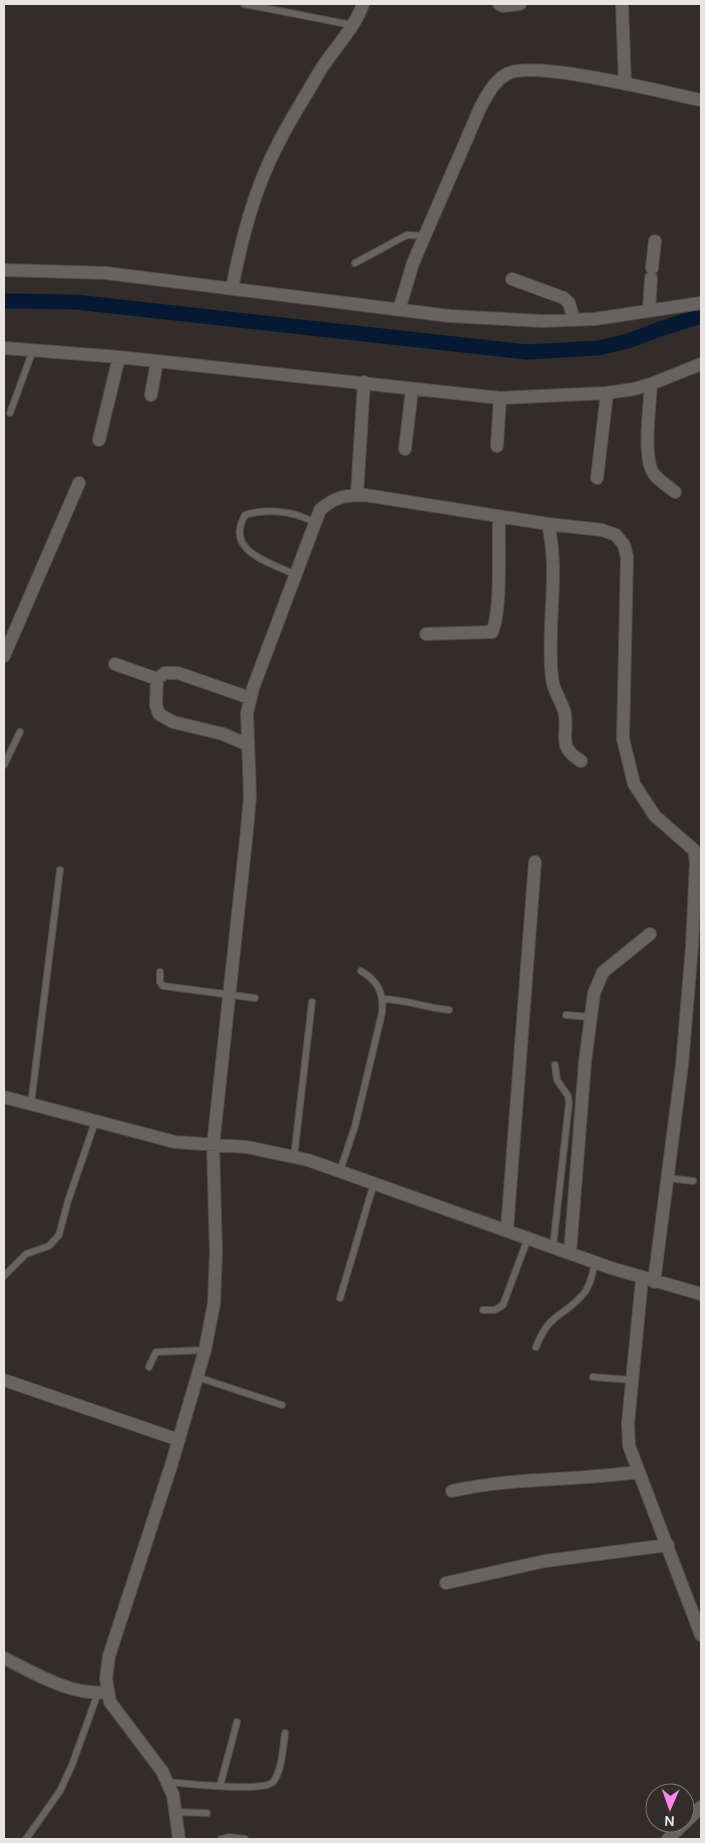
<svg xmlns="http://www.w3.org/2000/svg" width="705" height="1843" viewBox="0 0 705 1843" font-family="'DM Sans',sans-serif">
<style>
.lines{fill:none;stroke-linecap:round;stroke-linejoin:round}
.canal{stroke:#051a32;stroke-width:15}
.lane-casing{stroke:#4f4c4a;stroke-width:8}
.street-casing{stroke:#4f4c4a;stroke-width:14}
.lane{stroke:#676360;stroke-width:6}
.street{stroke:#676360;stroke-width:12}
</style>
<rect width="100%" height="100%" fill="#322d2b"/>
<g class="lines">
<path class="canal" d="M4,301l72,1 451,50 71,-4 30,-7 32,-12 41,-13"/>
<defs>
<path id="lane" d="M244,4l108,21
M355,263l52,-28 18,1
M10,413l23,-63
M296,575c-26,-13 -72,-23 -51,-60 22,-7 50,-4 70,8
M4,765l16,-33
M160,972v10l3,4 92,12
M382,999c23,0 44,9 67,11
M566,1015l25,2
M31,1104l29,-234
M294,1157l18,-155
M340,1171l15,-45 27,-113c2,-20 -4,-32 -21,-42
M667,1178l26,3
M553,1247l16,-144 -1,-7 -11,-16 -2,-15
M4,1276l22,-22 23,-8 10,-11 9,-34 27,-79
M340,1298l34,-115
M483,1310h12l8,-5 25,-67
M536,1347c14,-36 29,-30 49,-55 6,-8 8,-20 10,-30
M149,1367l7,-15 49,-2
M197,1377l85,28
M593,1377l39,3
M167,1782c17,1 96,11 106,0 9,-11 10,-35 12,-49
M220,1786l17,-64
M177,1812l30,1
M26,1839l34,-48 12,-26 26,-72
M221,1839l9,-2 15,2"/>
<path id="street" d="M499,4l4,2 17,-2
M622,4l3,80
M652,268l3,-27
M4,270l102,3 344,43 92,5 53,-2 106,-16
M512,279l52,19 5,5 5,17
M232,289c9,-49 22,-100 46,-145 12,-24 27,-47 40,-70 14,-24 36,-44 45,-70
M399,310l14,-47 68,-157c7,-12 13,-25 26,-32 26,-15 159,19 194,26
M649,311l2,-33
M4,348l115,9 381,41 107,-5 27,-4 17,-5 50,-20
M651,384c-1,20 -9,75 3,90 5,7 14,12 21,18
M151,395l6,-34
M99,440l20,-83
M497,446l3,-48
M405,449l7,-60
M597,478l10,-85
M357,495l7,-113
M548,524c12,50 -2,104 4,154 1,14 11,24 13,37 3,23 -8,31 16,46
M426,634l66,-2c10,-22 6,-88 7,-115
M4,656l75,-173
M115,664l42,15 -1,26 3,9 14,8 50,12 23,10
M157,679l8,-6h13l72,25
M4,1097l171,45 72,5 61,13 303,108 90,26
M507,1230l28,-368
M570,1253l15,-191 9,-69 9,-21 47,-38
M642,1279l-14,144 1,23 72,189
M4,1380l175,60
M452,1491c61,-14 124,-10 185,-19
M446,1583l99,-22 123,-16
M4,1658c32,16 67,38 104,34
M179,1839l-6,-44 -11,-24 -52,-69 -4,-23 3,-23 62,-190 34,-116 9,-47 2,-51 -3,-106 34,-316 3,-34 -3,-83 6,-25 67,-178c14,-13 26,-15 45,-15l183,29 54,6 14,5 8,10 3,12 -4,182 11,45 21,32 39,34 2,12 -4,85 -10,118 -28,217
M668,1839l33,-32"/>
</defs>
<use href="#lane" class="lane-casing"/>
<use href="#street" class="street-casing"/>
<use href="#lane" class="lane"/>
<use href="#street" class="street"/>
</g>
<rect width="705" height="1843" fill="none" stroke="#e7e4e2" stroke-width="10"/>
<g transform="translate(670 1808) rotate(182)"><circle r="24" fill="#322d2b" stroke="#7a7674"/>
<path d="M0-4L9 19L0 12L-9 19Z" fill="#f888ea"/>
<text y="-8" font-size="14" font-weight="bold" text-anchor="middle" fill="#e7e4e2">N</text>
</g>
</svg>
